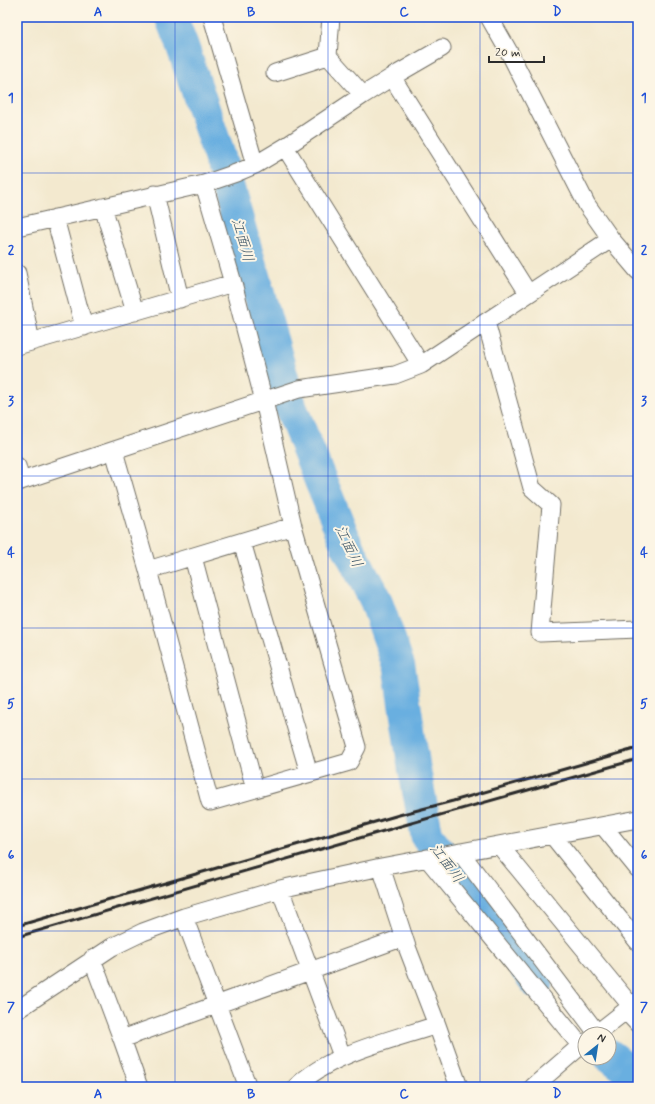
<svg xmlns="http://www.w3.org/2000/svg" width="655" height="1104" viewBox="0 0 655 1104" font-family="Mynerve,'Klee One',sans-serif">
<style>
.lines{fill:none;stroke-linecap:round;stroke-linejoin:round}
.river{stroke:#69afe0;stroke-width:33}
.minor-casing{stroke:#716e64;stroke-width:19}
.minor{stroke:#fff;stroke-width:17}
.rail{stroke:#2b2b2b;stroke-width:3}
.grid{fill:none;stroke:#1d4ed8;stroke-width:1;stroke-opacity:0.55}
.labels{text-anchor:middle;stroke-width:4;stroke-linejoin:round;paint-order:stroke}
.water-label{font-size:15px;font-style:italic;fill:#41596a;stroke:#fcf5e5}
.neatline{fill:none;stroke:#1d4ed8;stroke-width:1.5}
.grid-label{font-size:13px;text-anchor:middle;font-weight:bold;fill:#1d4ed8}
</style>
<rect width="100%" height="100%" fill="#fcf5e5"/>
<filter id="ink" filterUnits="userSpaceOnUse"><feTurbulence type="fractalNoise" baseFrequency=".025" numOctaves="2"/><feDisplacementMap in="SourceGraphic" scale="8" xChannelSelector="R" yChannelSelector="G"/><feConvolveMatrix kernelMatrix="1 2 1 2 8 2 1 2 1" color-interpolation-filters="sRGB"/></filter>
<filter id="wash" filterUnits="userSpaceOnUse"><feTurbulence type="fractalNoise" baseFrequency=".012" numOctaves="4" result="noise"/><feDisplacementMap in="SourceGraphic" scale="16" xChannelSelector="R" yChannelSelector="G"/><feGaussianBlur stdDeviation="0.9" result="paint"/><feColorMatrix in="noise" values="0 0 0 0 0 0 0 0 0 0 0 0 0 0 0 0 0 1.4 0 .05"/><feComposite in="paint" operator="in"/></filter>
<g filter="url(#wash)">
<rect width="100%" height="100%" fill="#f3e9cf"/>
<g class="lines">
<path class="river" d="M171,17l11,28 37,110 72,253 55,135 30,58 23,66 15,100 13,69 30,38 80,109
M609,1055l29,22"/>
</g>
</g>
<g filter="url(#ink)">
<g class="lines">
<defs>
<path id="minor" d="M212,17l43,148
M489,17l20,35 78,153 24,34 27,32
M275,73l53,-17
M392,77l50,-29
M363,95l29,-18 136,216
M285,147l136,218 190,-126
M155,194l25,105
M103,207l32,105
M55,218l29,109
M17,227l187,-43 32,-11 19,-8 30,-18 78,-52 -35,-39 3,-39
M17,273l14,69
M486,322l46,166 19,17 -11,128 98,-4
M17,346l216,-63
M114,451l34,119 145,-44
M17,466l4,15 278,-92 96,-14 26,-10
M242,542l67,231
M193,557l62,232
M148,570l62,232 139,-40 8,-15 -64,-221 -29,-125 -31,-118 -29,-99
M603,826l35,43
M552,835l86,107
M499,845l133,162
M460,852l137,181
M427,858l154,188
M381,867l26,80 30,78 22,62
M280,889l62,167
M184,917l64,170
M92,959l30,80
M17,1010l95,-63 31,-15 41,-15 96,-28 101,-22 257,-48
M626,1011l12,13
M596,1034l42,-33
M139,1087l-17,-48 282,-102
M296,1087c34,-34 96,-47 141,-62
M533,1087l52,-45"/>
</defs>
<use href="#minor" class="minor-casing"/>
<use href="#minor" class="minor"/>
<path class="rail" d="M17,926l382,-111 54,-14 185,-53
M17,937l384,-111 237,-67"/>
</g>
</g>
<path class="grid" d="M175,17v1070M328,17v1070M480,17v1070M17,173h621M17,325h621M17,476h621M17,628h621M17,779h621M17,931h621"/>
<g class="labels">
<g class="water-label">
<text transform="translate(243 240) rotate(74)" y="5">江面川</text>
<text transform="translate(349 546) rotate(65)" y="5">江面川</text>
<text transform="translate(447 863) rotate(53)" y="5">江面川</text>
</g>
</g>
<rect width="655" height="1104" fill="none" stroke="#fcf5e5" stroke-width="44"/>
<g transform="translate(597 1046) rotate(30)"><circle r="19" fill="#fcf5e5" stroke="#a8a49b"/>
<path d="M0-3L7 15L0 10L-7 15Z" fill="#1f6fb2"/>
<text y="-6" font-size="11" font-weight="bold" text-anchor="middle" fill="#2b2b2b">N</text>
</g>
<path d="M489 56v6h55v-6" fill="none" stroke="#2b2b2b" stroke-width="2"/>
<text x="495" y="56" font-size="12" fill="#2b2b2b" stroke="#fcf5e5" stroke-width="3" paint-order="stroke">20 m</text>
<rect x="22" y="22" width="611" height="1060" class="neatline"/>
<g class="grid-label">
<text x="98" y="16">A</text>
<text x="251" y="16">B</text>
<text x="404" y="16">C</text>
<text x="557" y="16">D</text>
<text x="11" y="102">1</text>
<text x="644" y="102">1</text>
<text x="11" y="254">2</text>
<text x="644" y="254">2</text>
<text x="11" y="405">3</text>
<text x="644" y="405">3</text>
<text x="11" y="557">4</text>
<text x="644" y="557">4</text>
<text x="11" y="708">5</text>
<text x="644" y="708">5</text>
<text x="11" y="859">6</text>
<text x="644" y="859">6</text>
<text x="11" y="1011">7</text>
<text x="644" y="1011">7</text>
<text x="98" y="1098">A</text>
<text x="251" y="1098">B</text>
<text x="404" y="1098">C</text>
<text x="557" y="1098">D</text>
</g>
</svg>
